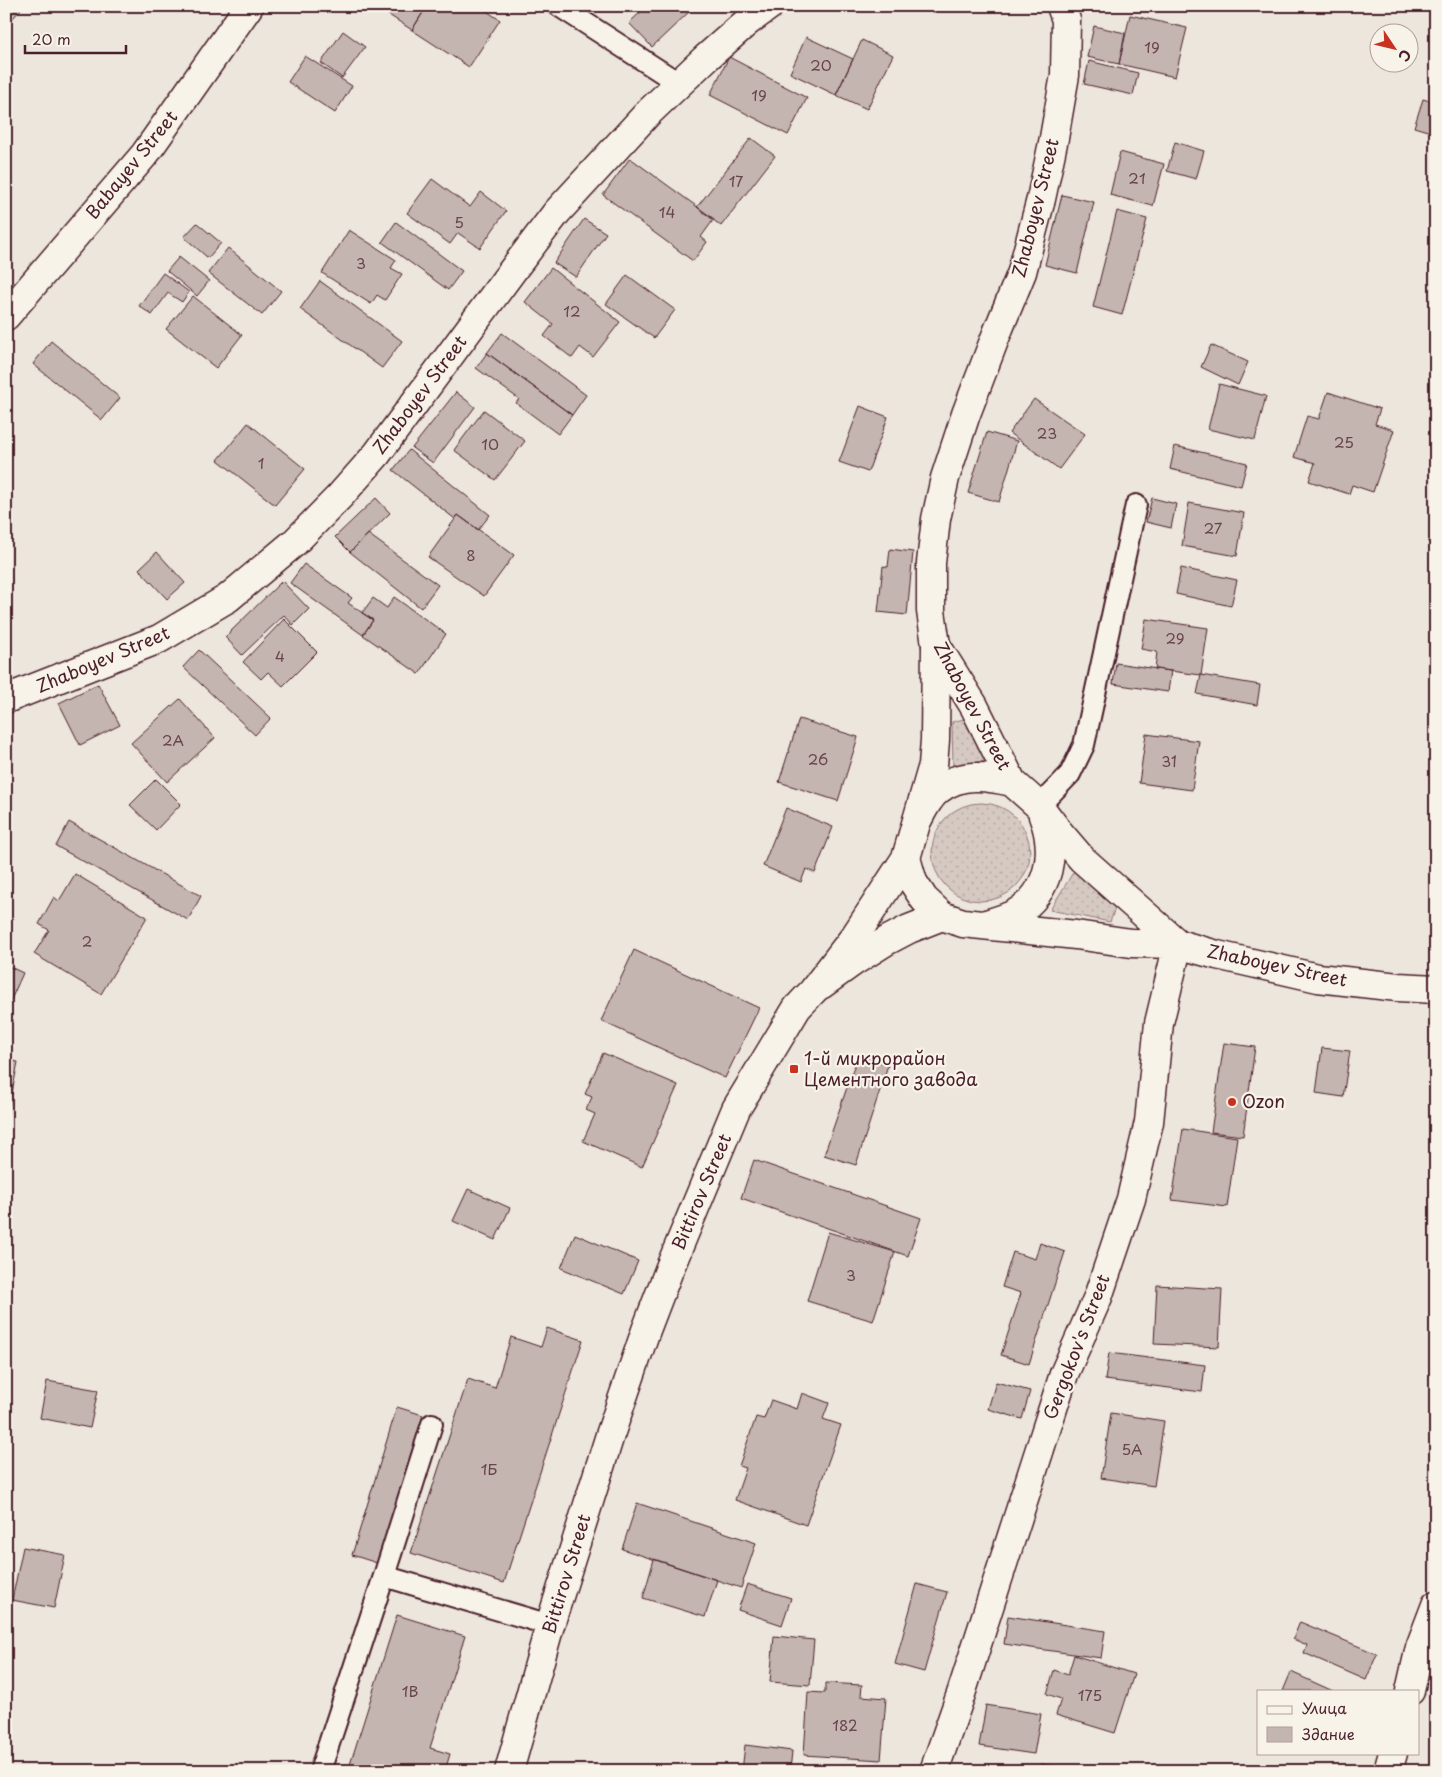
<svg xmlns="http://www.w3.org/2000/svg" width="1442" height="1777" viewBox="0 0 1442 1777" font-family="'Playpen Sans',sans-serif">
<style>
.grass{fill:url(#grass-dots);stroke:#907476}
.building{fill:#c4b5b0;stroke:#4a1f2b}
.lines{fill:none;stroke-linecap:round;stroke-linejoin:round}
.service-casing{stroke:#4a1f2b;stroke-width:24}
.minor-casing{stroke:#4a1f2b;stroke-width:31}
.tertiary-casing{stroke:#4a1f2b;stroke-width:31}
.service{stroke:#f7f3e8;stroke-width:20}
.minor{stroke:#f7f3e8;stroke-width:28}
.tertiary{stroke:#f7f3e8;stroke-width:28}
.poi-dot{fill:#c8321e;stroke:#f7f3e8;stroke-width:2}
.labels{text-anchor:middle;stroke-width:4.5;stroke-linejoin:round;paint-order:stroke}
.number-label{font-size:15px;fill:#68444c}
.street-label{font-size:18px;fill:#4a1f2b;stroke:#f7f3e8}
.poi-label{font-size:18px;fill:#4a1f2b;stroke:#f7f3e8;text-anchor:start}
</style>
<defs>
<pattern id="grass-dots" width="8" height="8" patternUnits="userSpaceOnUse" patternTransform="scale(1.25)"><rect width="8" height="8" fill="#d5c9c2"/><path d="M2 2h.1M6 6h.1" fill="none" stroke="#b8aca7" stroke-width="1.8" stroke-linecap="round"/></pattern>
</defs>
<rect width="100%" height="100%" fill="#ece6dd"/>
<filter id="ink" filterUnits="userSpaceOnUse"><feTurbulence type="fractalNoise" baseFrequency=".02" numOctaves="2"/><feDisplacementMap in="SourceGraphic" scale="10" xChannelSelector="R" yChannelSelector="G"/><feConvolveMatrix kernelMatrix="1 2 1 2 8 2 1 2 1" color-interpolation-filters="sRGB"/></filter>
<g filter="url(#ink)">
<path class="grass" d="M968,718l22,42 -37,6 -1,-44z
M932 852a49 49 0 1 1 98 0a49 49 0 1 1-98 0Z
M1074,871l41,37 -5,14 -60,-12z"/>
<path class="building" d="M6,6h12l3,3 -15,17z
M375,6h52l-15,24z
M427,6h52l21,14 -31,47 -57,-37z
M647,6h38l5,5 -38,36 -23,-24z
M1130,15l57,13 -12,49 -56,-13z
M1094,26l31,7 -6,31 -32,-7z
M343,31l22,16 -23,31 -21,-15z
M806,37l47,22 -17,36 -46,-22z
M862,40l31,15 -26,54 -31,-14z
M305,56l47,30 -17,27 -47,-31z
M729,57l78,41 -19,37 -78,-40z
M1089,61l49,12 -5,22 -49,-11z
M1423,99l13,4v14l-5,15 -17,-5z
M751,138l24,18 -54,70 -24,-19z
M1175,142l29,9 -8,28 -29,-8z
M1120,152l44,12 -11,42 -43,-11z
M630,158l84,61 -13,18 6,5 -14,19 -90,-66z
M432,179l38,28 11,-15 25,19 -26,37 -22,-15 -8,11 -43,-31z
M1062,195l32,7 -17,71 -32,-8z
M1117,211l30,8 -25,96 -29,-8z
M584,219l22,14 -30,44 -22,-14z
M396,222l66,49 -14,19 -66,-48z
M197,223l24,20 -13,15 -24,-21z
M349,230l47,30 -5,8 11,6 -17,26 -8,-5 -6,9 -49,-31z
M228,248l53,43 -19,24 -54,-42z
M179,257l30,24 -12,15 -30,-25z
M551,268l69,54 -27,35 -13,-10 -8,11 -28,-22 9,-12 -28,-22z
M163,273l26,19 -7,10 -14,-9 -16,22 -13,-9z
M627,275l48,35 -21,28 -48,-34z
M320,281l82,60 -20,27 -82,-59z
M193,296l49,39 -26,33 -50,-39z
M502,333l84,62 -14,20 -85,-62z
M51,341l69,57 -18,22 -69,-56z
M1211,345l37,17 -10,23 -37,-18z
M487,353l85,62 -14,19 -42,-31 3,-4 -43,-31z
M1219,384l47,12 -11,44 -47,-11z
M456,392l19,15 -42,56 -21,-15z
M1328,392l52,17 -5,15 19,6 -21,62 -21,-7 -3,9 -40,-13 6,-18 -21,-6 13,-41 12,3z
M1034,399l51,35 -26,35 -50,-36z
M860,406l28,11 -20,55 -29,-10z
M484,410l41,31 -30,39 -41,-30z
M248,423l57,46 -30,36 -57,-45z
M987,432l30,9 -18,61 -31,-9z
M1175,446l72,17 -6,23 -71,-17z
M409,450l81,65 -12,15 -20,-15 -3,4 -62,-49z
M376,498l14,15 -40,39 -15,-15z
M1152,498l24,6 -5,24 -25,-6z
M1189,503l55,10 -7,43 -55,-10z
M458,515l56,40 -30,41 -56,-39z
M368,534l70,51 -17,23 -71,-56z
M890,549l23,3 -6,63 -29,-3 5,-46 5,1z
M157,552l28,31 -18,16 -28,-30z
M304,564l48,34 -4,5 25,17 -10,15 -73,-52z
M1181,568l56,12 -6,26 -55,-12z
M282,581l27,28 -16,16 -9,-10 -42,40 -17,-18z
M394,597l52,37 -27,40 -56,-39 10,-15 -11,-7 11,-15 14,10z
M284,619l33,33 -34,34 -15,-14 -7,7 -18,-17z
M1146,619l62,9 -7,47 -46,-6 2,-17 -16,-3z
M199,650l72,68 -16,17 -72,-68z
M1116,663l55,8 -3,21 -55,-8z
M1201,675l59,10 -3,20 -60,-11z
M98,684l22,41 -40,20 -21,-42z
M180,699l35,39 -48,44 -36,-39z
M799,719l59,18 -20,64 -59,-19z
M1146,734l53,7 -7,49 -53,-7z
M156,779l25,25 -25,26 -26,-25z
M786,808l47,19 -18,46 -9,-4 -5,13 -38,-16z
M69,822l132,74 -13,24 -132,-74z
M75,874l72,43 -46,77 -67,-40 15,-24 -10,-6 15,-27 5,4z
M634,950l125,58 -34,70 -124,-57z
M6,965l17,8 -13,29 -4,-2z
M1224,1043l31,4 -12,89 -32,-4z
M1322,1048l28,3 -7,46 -27,-4z
M603,1053l75,32 -36,82 -59,-26 12,-27 -9,-4 6,-13 -7,-3z
M858,1055l30,10 -32,100 -32,-10z
M6,1060l12,2 -12,61z
M1183,1129l54,8 -10,70 -55,-7z
M754,1160l167,58 -13,38 -167,-58z
M468,1189l42,19 -15,32 -42,-19z
M828,1232l67,20 -22,69 -66,-20z
M575,1234l63,27 -14,33 -63,-26z
M1040,1243l25,9 -36,112 -28,-9 20,-62 -19,-6 11,-35 22,7z
M1157,1285l65,4 -3,58 -65,-3z
M547,1328l36,12 -79,243 -93,-30 57,-174 27,9 16,-51 30,10z
M1109,1353l96,12 -3,27 -97,-12z
M47,1381l51,9 -8,38 -50,-10z
M996,1382l34,9 -8,28 -34,-10z
M802,1393l27,10 -6,16 18,6 -35,100 -71,-25 11,-32 -7,-2 17,-49 8,2 7,-19 26,9z
M397,1407l26,8 -46,148 -25,-8z
M1111,1413l53,8 -10,65 -53,-8z
M637,1503l119,40 -15,45 -119,-39z
M23,1547l42,8 -11,53 -42,-8z
M654,1559l63,21 -12,37 -62,-19z
M747,1584l44,14 -9,27 -44,-15z
M917,1584l30,8 -23,80 -29,-8z
M397,1615l68,21 -35,112 20,6 -5,17h-97z
M1008,1616l97,15 -4,27 -97,-14z
M1300,1622l77,32 -11,26 -62,-27 3,-8 -14,-6z
M774,1636l40,4 -4,45 -40,-3z
M1074,1655l60,19 -19,59 -59,-18 5,-16 -14,-5 7,-24 14,5z
M1291,1672l42,19h-50z
M825,1683l37,2 -1,11 25,2 -5,62 -77,-5 4,-63 17,1z
M986,1705l55,9 -7,40 -55,-8z
M745,1745l47,6 -2,20h-48z
M1041,1764l31,4 -1,3h-31z"/>
<g class="lines">
<defs>
<path id="service" d="M559,6l121,78
M1039,806l31,-32 14,-29 52,-240
M384,1576l166,49
M320,1771l64,-195 48,-152"/>
<path id="minor" d="M6,316l139,-162 104,-148
M936,645l38,61 38,76 27,24 19,25 24,28 96,85 39,11 101,23 80,9 38,2
M918,819c5,-10 11,-22 20,-29 22,-18 49,-14 74,-8
M906,858l7,24 11,17 18,17
M986,924c10,-3 21,-6 30,-11 34,-21 41,-61 27,-97
M821,985l32,-23 35,-22 21,-11 33,-13 21,7 113,12 55,8 47,1
M1410,1691l10,-44 16,-42
M934,1771l27,-77 103,-320 34,-77 33,-98 18,-77 10,-99 19,-79
M1388,1771l5,-18"/>
<path id="tertiary" d="M6,699l153,-60 69,-41 67,-56 45,-46 37,-42 138,-187 42,-55 91,-99 58,-55 41,-36 22,-16
M509,1771l41,-146 60,-190 36,-105 23,-60 67,-161 61,-101 16,-17 42,-55 51,-78 27,-93 2,-25 1,-95 -5,-34v-48l5,-44 9,-41 21,-64 31,-81 25,-61 19,-73 13,-61 11,-63 1,-55 -5,-14"/>
</defs>
<use href="#service" class="service-casing"/>
<use href="#minor" class="minor-casing"/>
<use href="#tertiary" class="tertiary-casing"/>
<use href="#service" class="service"/>
<use href="#minor" class="minor"/>
<use href="#tertiary" class="tertiary"/>
</g>
</g>
<g class="poi-dot">
<rect x="789" y="1064" width="10" height="10" rx="2.5"/>
<circle cx="1232" cy="1102" r="5"/>
</g>
<g class="labels">
<g class="number-label">
<text x="1152" y="53">19</text>
<text x="821" y="71">20</text>
<text x="759" y="101">19</text>
<text x="1137" y="184">21</text>
<text x="736" y="187">17</text>
<text x="667" y="218">14</text>
<text x="459" y="228">5</text>
<text x="361" y="269">3</text>
<text x="572" y="317">12</text>
<text x="1047" y="439">23</text>
<text x="1344" y="448">25</text>
<text x="490" y="450">10</text>
<text x="261" y="469">1</text>
<text x="1213" y="534">27</text>
<text x="471" y="561">8</text>
<text x="1175" y="644">29</text>
<text x="280" y="662">4</text>
<text x="173" y="746">2А</text>
<text x="818" y="765">26</text>
<text x="1169" y="767">31</text>
<text x="87" y="947">2</text>
<text x="851" y="1281">3</text>
<text x="1132" y="1455">5А</text>
<text x="489" y="1475">1Б</text>
<text x="410" y="1697">1В</text>
<text x="1090" y="1701">175</text>
<text x="845" y="1731">182</text>
</g>
<g class="street-label">
<text transform="translate(132 165) rotate(-51)" y="6">Babayev Street</text>
<text transform="translate(1036 208) rotate(-76)" y="6">Zhaboyev Street</text>
<text transform="translate(420 395) rotate(-53)" y="6">Zhaboyev Street</text>
<text transform="translate(103 660) rotate(-23)" y="6">Zhaboyev Street</text>
<text transform="translate(972 706) rotate(62)" y="6">Zhaboyev Street</text>
<text transform="translate(1277 966) rotate(12)" y="6">Zhaboyev Street</text>
<text transform="translate(702 1192) rotate(-67)" y="6">Bittirov Street</text>
<text transform="translate(1077 1347) rotate(-69)" y="6">Gergokov's Street</text>
<text transform="translate(567 1574) rotate(-73)" y="6">Bittirov Street</text>
</g>
<g class="poi-label">
<text x="804" y="1065">1-й микрорайон<tspan x="804" dy="21">Цементного завода</tspan></text>
<text x="1242" y="1108">Ozon</text>
</g>
</g>
<rect width="1442" height="1777" fill="none" stroke="#f7f3e8" stroke-width="25"/>
<rect x="12" y="12" width="1417" height="1752" fill="none" stroke="#4a1f2b" stroke-width="2" filter="url(#ink)"/>
<rect x="1257" y="1690" width="162" height="65" fill="#f7f3e8" stroke="#b29e9c"/>
<rect x="1267" y="1706" width="25" height="8" fill="#f7f3e8" stroke="#b29e9c"/>
<text x="1302" y="1714" font-size="15" fill="#4a1f2b">Улица</text>
<rect x="1267" y="1727" width="25" height="15" fill="#c4b5b0" stroke="#b29e9c"/>
<text x="1302" y="1740" font-size="15" fill="#4a1f2b">Здание</text>
<g transform="translate(1394 48) rotate(125)"><circle r="24" fill="#f7f3e8" stroke="#b29e9c"/>
<path d="M0-4L9 19L0 12L-9 19Z" fill="#c8321e"/>
<text y="-8" font-size="14" font-weight="bold" text-anchor="middle" fill="#4a1f2b">С</text>
</g>
<path d="M25 45v8h101v-8" fill="none" stroke="#4a1f2b" stroke-width="2.5"/>
<text x="32" y="45" font-size="15" fill="#4a1f2b" stroke="#f7f3e8" stroke-width="4" paint-order="stroke">20 m</text>
</svg>
